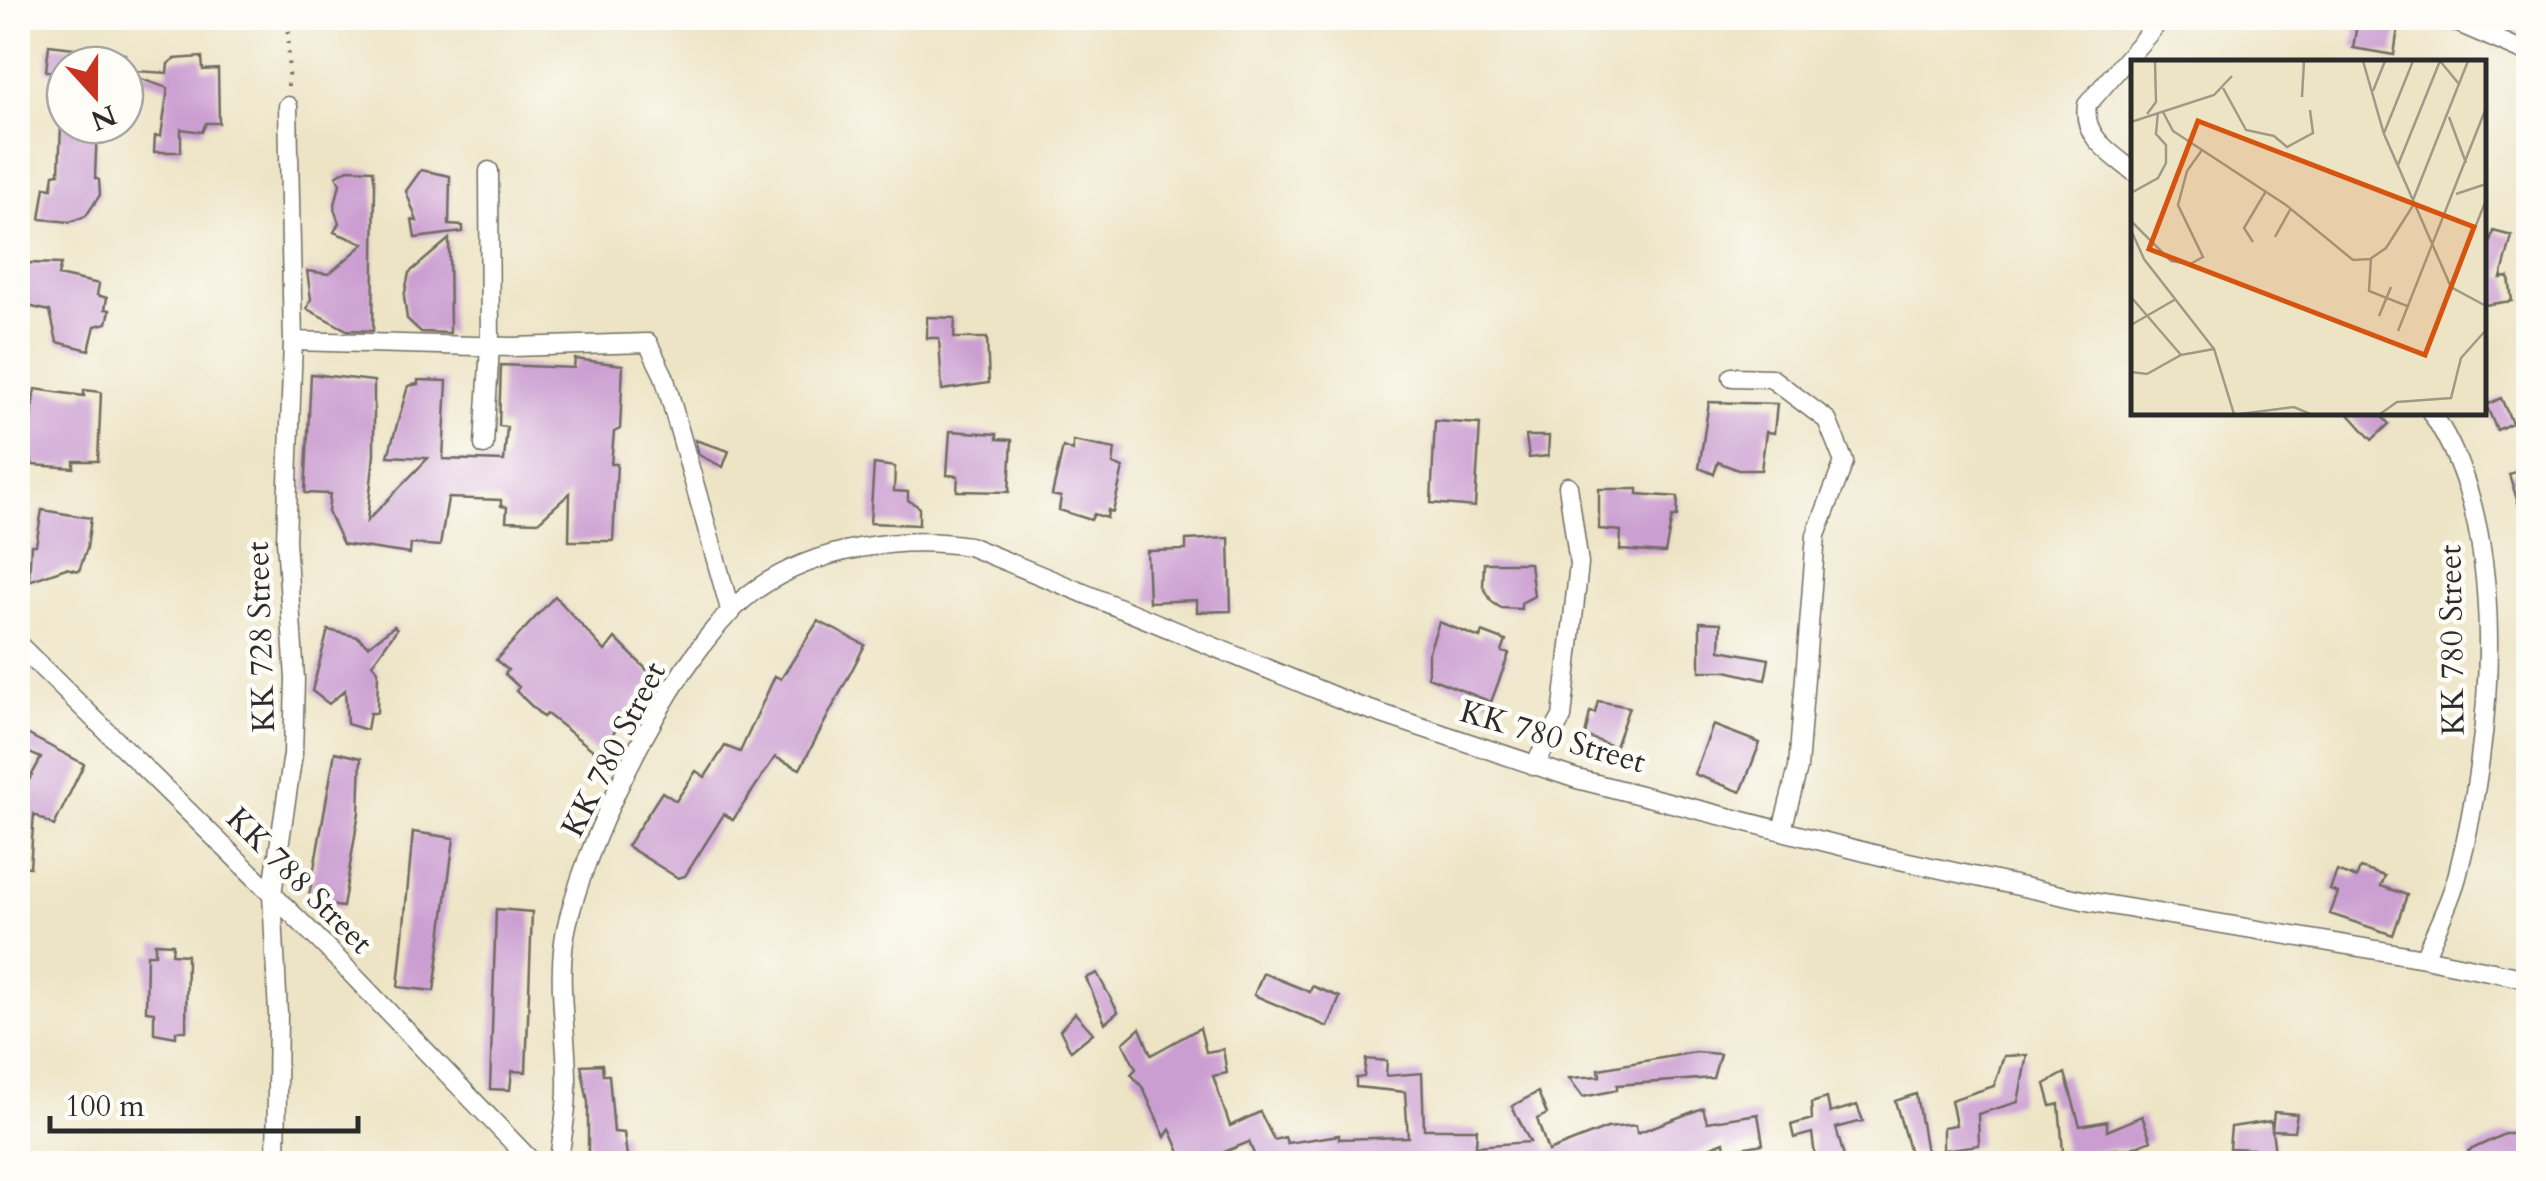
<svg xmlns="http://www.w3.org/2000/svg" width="2546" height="1181" viewBox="0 0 2546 1181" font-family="Cardo,serif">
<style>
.building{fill:#cb9ed1}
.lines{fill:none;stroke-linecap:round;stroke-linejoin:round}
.street-casing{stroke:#6f6c61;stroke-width:21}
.path{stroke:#6f6c61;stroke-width:4;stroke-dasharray:2.5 8;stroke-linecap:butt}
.street{stroke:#fff;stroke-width:18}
.labels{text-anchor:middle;stroke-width:9;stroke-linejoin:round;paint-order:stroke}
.street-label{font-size:32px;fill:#2b2b2b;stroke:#fdfcf7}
.inset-road{fill:none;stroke:#9f9a87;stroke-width:2.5}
.view{fill:#d5540f;fill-opacity:0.15;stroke:#d5540f;stroke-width:5}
.inset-edge{fill:none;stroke:#2b2b2b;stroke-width:5}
</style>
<rect width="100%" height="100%" fill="#fdfcf7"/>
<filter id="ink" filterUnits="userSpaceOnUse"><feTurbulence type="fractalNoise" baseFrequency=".01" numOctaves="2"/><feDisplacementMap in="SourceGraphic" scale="20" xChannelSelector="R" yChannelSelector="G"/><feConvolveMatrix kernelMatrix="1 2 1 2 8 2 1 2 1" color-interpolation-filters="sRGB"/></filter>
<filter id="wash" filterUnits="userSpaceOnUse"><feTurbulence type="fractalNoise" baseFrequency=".0048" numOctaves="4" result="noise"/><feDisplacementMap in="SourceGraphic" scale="40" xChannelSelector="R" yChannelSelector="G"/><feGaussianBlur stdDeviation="2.25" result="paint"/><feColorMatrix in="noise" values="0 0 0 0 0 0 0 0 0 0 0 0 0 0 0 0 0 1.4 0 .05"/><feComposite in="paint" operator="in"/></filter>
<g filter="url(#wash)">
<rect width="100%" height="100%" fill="#ede4c5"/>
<g id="blocks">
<path class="building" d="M2358,18l41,3 -5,34 -41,-7z
M49,45l76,9v11h-60v8l-19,-2z
M202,57l1,13 15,-1 1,54h-13l-4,9 -21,-3v23h-27l1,-16h6l7,-48 -33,-11 1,-6 31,2 1,-9 6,-5z
M61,125h36l-2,53 4,2 1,15 -14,21 -16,6 -30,-3 5,-32 7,1 2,-14 5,-1z
M348,169l25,1 2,15 -2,146 -26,-1 -40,-21 4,-10 -4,-28 22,3 35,-30 -30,-12 5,-9 -5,-14 6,-25 -4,-8z
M421,170l29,6 -1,49 14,1v6l-48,6 -3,-18 5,1 -11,-30z
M2493,231l19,5 -11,42 8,-1 3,24 -28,4v-54l4,-1z
M449,239l1,94 -29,-1 -14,-13 -3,-22 5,-24z
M28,263l33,1 -3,11 41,9 -2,11 10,3 -2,11 5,1 -3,13 -12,3 -6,24 -32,-8 -7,-31 -27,-6z
M927,317l28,1 -1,20h33l2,45 -47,7 -3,-52h-12z
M575,359l48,6 -3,64 -6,3 -3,32h6l-4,77h-44l1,-48 -32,29 -32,-1 1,-14 -6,-1v-6l-53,-2 -8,48 -29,-2 -1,10 -67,-10 -15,-32 2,-18 -25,-1 6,-119 63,7v74l-7,66 61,-63 -40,-2 20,-70 10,-2v-4l29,1 -4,78 61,2 3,-34 -8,-1 2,-61 73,3z
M35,389l49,7v-6l17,2 -3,69h-24v7l-41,-3 -6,-18z
M2501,398l11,25 -15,7 -11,-25z
M1709,402l68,2 -3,29 -8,-1 -5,38h-23l-20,-8 -4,12 -15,-6z
M2347,412h31l11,12 -17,16z
M1435,421l45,3 -5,83 -44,-4z
M950,431l47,3v5l15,1 -3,52 -52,-1 1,-15 -11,-1z
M1526,436h23l-1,20 -19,2z
M695,440l34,11 -6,16 -24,-12z
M1073,441l42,8 -2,15 10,4 -10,44 -5,-2 -1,8 -13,-4 -3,6 -32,-10 2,-13 -9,-2 11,-48 10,4z
M874,464l21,3 -1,24 14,1v8l11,7v18l-49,-2z
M2528,468v57h-3l-16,-51z
M1599,489h39v5l40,3 -1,20h-5l-7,36 -45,-3 1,-19 -22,-2z
M42,510l49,8 -4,30 -8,23 -13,-3 -37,13 2,-36h5z
M1229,538l2,73 -34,1v-12l-48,2 -2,-51 39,-1v-10z
M1484,563h46l4,33 -13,7v6l-20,-1 -9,-6 -9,-16z
M555,596l50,55 10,-13 39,39 -56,77 -51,-40 -4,3 -27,-26 3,-4 -14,-13 3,-4 -12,-10z
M818,621l47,24 -65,124 -25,-12 -42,63 -9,-6 -39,62 -7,2 -51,-32 35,-54 14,9 20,-30 9,6 20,-31 15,6 35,-76 6,3z
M1439,622l41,16 2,-6 24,9 -4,11 7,2 -18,48 -63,-25v-23z
M1700,622l21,1 -1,27 49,9 -4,21 -39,-9h-26z
M394,626l3,3 -25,35 6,7 -1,42h-7l-3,17 -20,-6 -2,-34 -16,14 -17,-13 16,-61 30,7 10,9z
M1598,701l31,6 -14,40 -30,-11 5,-24 5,1z
M1713,725l47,18 -19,49 -47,-18z
M23,732l61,32 -30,62 -20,-12 -4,53 -12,-1v-66l23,-42 -23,-10z
M335,752l26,6 -2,54 -16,95 -35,-5z
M413,832l41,6 -20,153 -36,-4z
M2360,868l25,8 -4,10 26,9 -14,40 -63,-21 8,-21 -8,-3 7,-19 19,7z
M496,909l36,3 -6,160 -14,-1 -2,19 -20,-1z
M155,943l18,1 -1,10 15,1 -1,76h-10v6l-22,-4v-21l-8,-1 1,-57h8z
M1097,973l21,39 -13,11 -19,-45z
M1263,973l47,19 2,-6 28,11 -12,30 -74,-32z
M1075,1013l18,20 -22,18 -11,-21z
M1140,1028l11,27 49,-27 6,24 17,-3 4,24 -14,3 17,50 30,-14 14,28 11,-3 2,6 52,-8v4l69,-2 -3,-45 -49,-5v-9l8,-1 2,-18 21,2 -1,15 36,-3 2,56h53l-1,17 54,-4 -18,-36 26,-14 9,22 -10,5 11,32 59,-23 29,-3 1,8 66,-25 4,14 51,-8 5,30 -38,7 -1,-9 -56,22h-50l-3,-6 -15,6h-81l5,-5 -49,4 -217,1 -9,-22 -42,17 1,5h-23l-15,-35 -5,8 -22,-49 -12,-14 5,-5 -13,-26z
M1696,1052l24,2 -7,24 -96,7v5l-34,7 -14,-19 31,-2 -1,-7z
M2027,1055l-9,47 -40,12 1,31 -36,5v-23l13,-2 -5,-25 43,-14 10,-30z
M602,1064l1,11h6l5,57 10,1 4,31h-40v-62l-7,-37z
M2065,1073l15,53 27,-5v10l35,-15 9,24 -19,8 -43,3v13h-15l-3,-12h-8l-4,-48 -8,2 -6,-22z
M1916,1094l10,58 -16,1 -15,-52z
M1827,1098l3,15 27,-8 6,16 -27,7 10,36h-30l-4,-31 -18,5 -3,-13 21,-6 -1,-16z
M2274,1112l23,2 -3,17 -22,-1z
M2271,1121l4,32 -21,3 -1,-7 -24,-1 2,-21z
M2504,1134h24v30h-55l-5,-13z"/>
</g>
</g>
<g filter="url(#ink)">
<use href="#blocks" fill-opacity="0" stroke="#6f6c61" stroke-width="2.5"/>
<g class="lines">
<defs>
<path id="street" d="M2447,18l81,35
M2134,172c-23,-19 -52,-35 -47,-67l75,-87
M293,341l219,6 136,-4 16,33 67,237
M1732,377l39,1 56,42 17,42 -28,73 -18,233 -16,62
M484,445l6,-99 -1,-175
M18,644l306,301 210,219
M1534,766l28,-49 17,-153 -11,-78
M2424,958l104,21
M276,1164l2,-150 -6,-120 21,-140 2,-75 -9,-139 7,-199 -5,-235
M558,1164c4,-25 9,-51 9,-76 1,-54 -13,-113 1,-167 23,-92 111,-279 190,-333 59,-40 142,-53 211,-42l386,159 222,74 304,77 211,46 332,56c11,-27 27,-56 34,-85 34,-133 55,-342 -27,-461"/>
</defs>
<use href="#street" class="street-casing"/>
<path class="path" d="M288,86l1,-68"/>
<use href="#street" class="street"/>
</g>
</g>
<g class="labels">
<g class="street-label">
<text transform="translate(260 637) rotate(-92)" y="11">KK 728 Street</text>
<text transform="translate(2451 640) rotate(-91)" y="11">KK 780 Street</text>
<text transform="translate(1553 736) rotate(16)" y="11">KK 780 Street</text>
<text transform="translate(613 749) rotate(-63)" y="11">KK 780 Street</text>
<text transform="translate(300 880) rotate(45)" y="11">KK 788 Street</text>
</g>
</g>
<g transform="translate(2131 60)">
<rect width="355" height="355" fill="#ede4c5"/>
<path class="inset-road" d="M232,1l21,73 67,153 35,19M92,28l23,42 28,6 13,11 26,-14 -3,-23M242,31l12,-30M171,37l2,-36M32,52l10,19 29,19M16,54l9,-12 -1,-41M318,57l17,46M0,62l83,-27 18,-19M253,73l29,-72M267,105l42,-104 19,23M0,133l27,-15 8,-15v-18l-10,-11 2,-22M325,134l30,-10M282,140l55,-139M0,161l40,40 19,3 13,-7 -25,-52 9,-34 15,-21 84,55 67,55 17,-1 16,-11 28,-44M0,170l13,29 70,90M144,177l16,-29M122,182l-9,-14 22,-37M240,198l-2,33 38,15M0,237l50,58M248,256l12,-29M0,265l45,-26M267,271l88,-223M295,291l60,-151M0,312l16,2 34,-19 33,-6 20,65M109,354l54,-7 16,7M249,354l17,-12 54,-4 10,-40 25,-28"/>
<path class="view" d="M67,61l276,106 -49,128 -276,-106z"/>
<rect width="355" height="355" class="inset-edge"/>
</g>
<rect width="2546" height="1181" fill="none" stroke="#fdfcf7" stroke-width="60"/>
<g transform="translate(95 95) rotate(159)"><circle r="48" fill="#fdfcf7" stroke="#a9a8a5" stroke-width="2.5"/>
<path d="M0-8L18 38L0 25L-18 38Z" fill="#c8321e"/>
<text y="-15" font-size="28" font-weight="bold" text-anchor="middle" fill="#2b2b2b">N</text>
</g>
<path d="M50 1116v15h308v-15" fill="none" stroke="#2b2b2b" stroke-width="5"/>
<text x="65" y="1116" font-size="30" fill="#2b2b2b" stroke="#fdfcf7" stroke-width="8" paint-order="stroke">100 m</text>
</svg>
